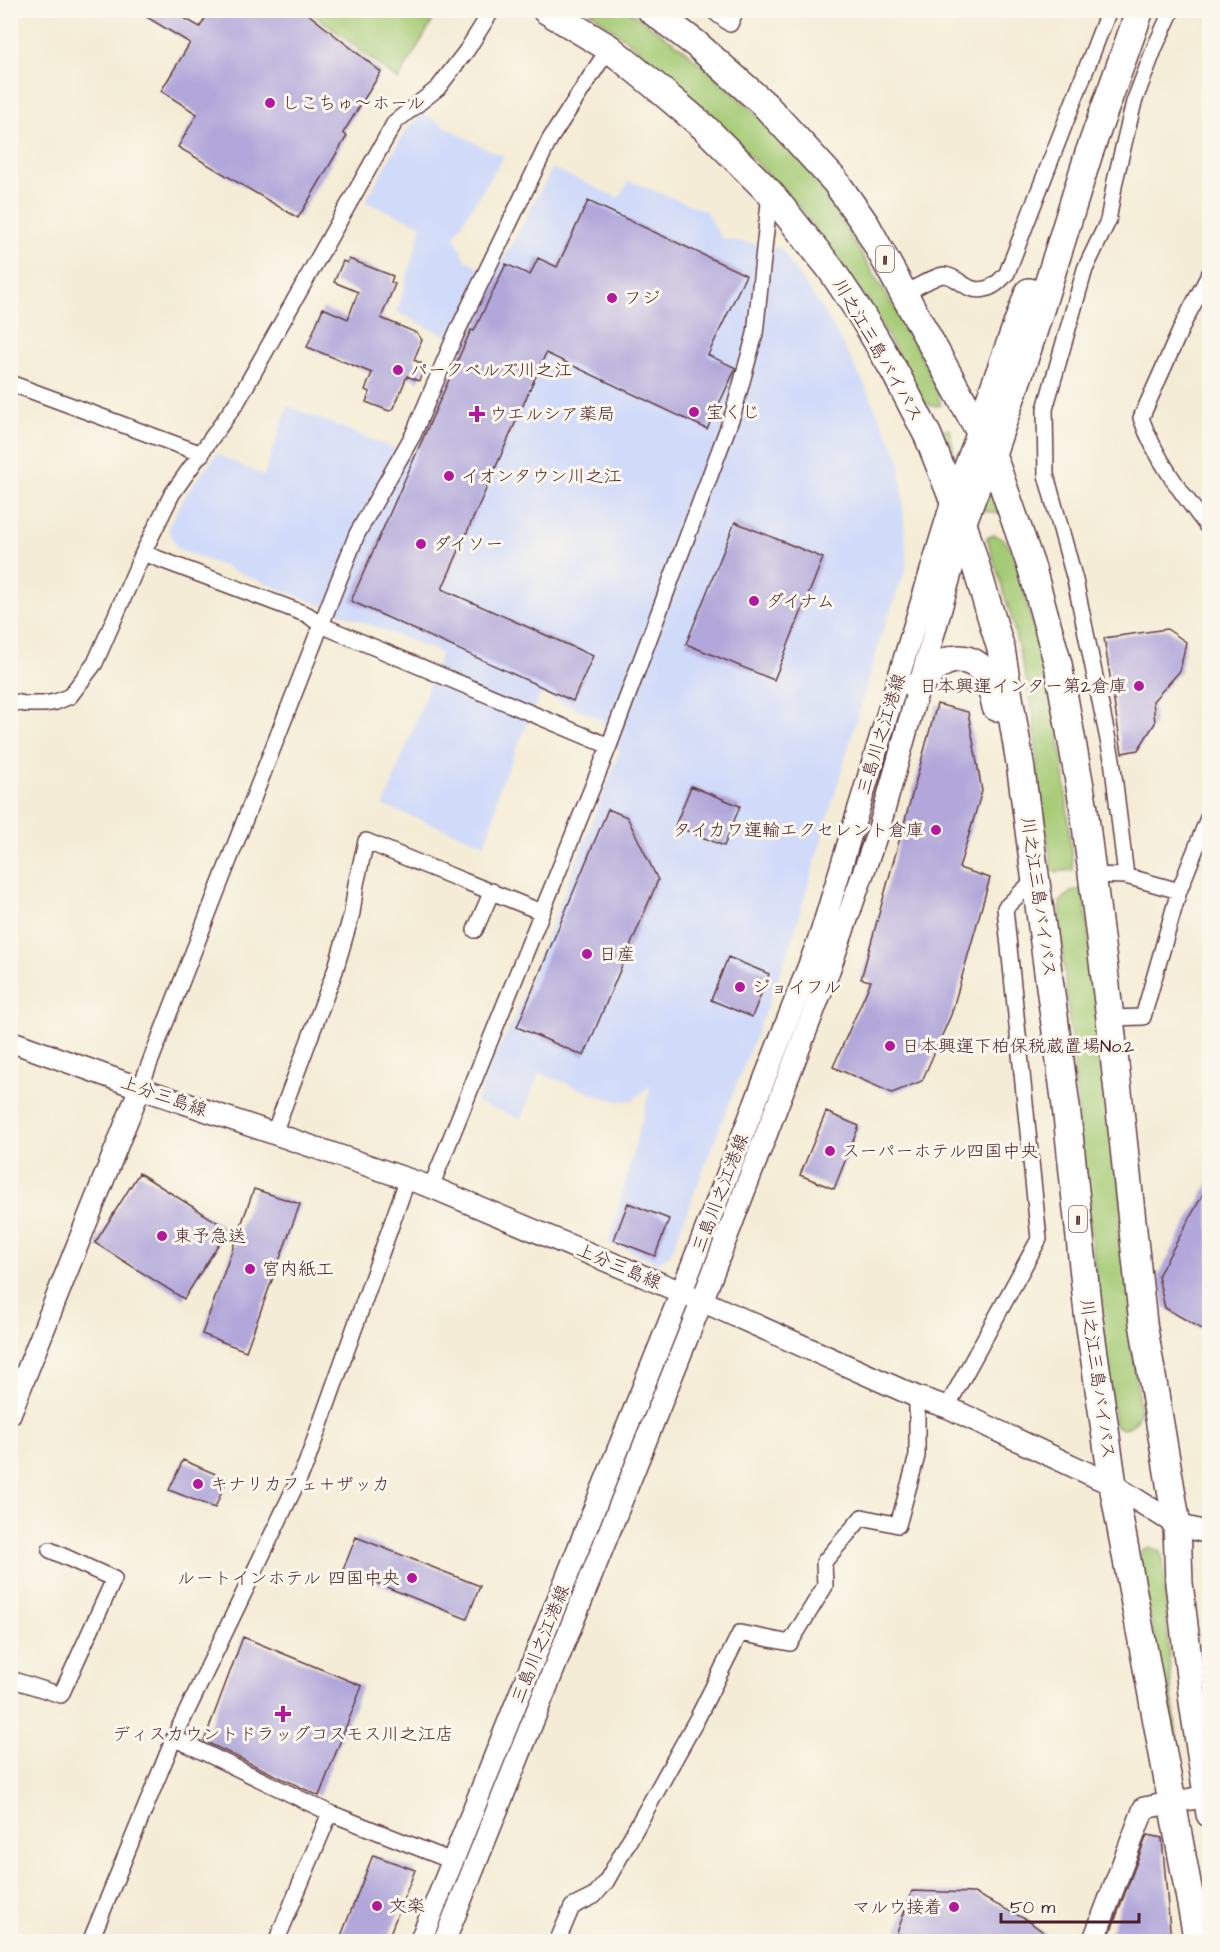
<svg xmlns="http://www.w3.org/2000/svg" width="1220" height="1952" viewBox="0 0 1220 1952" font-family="'Architects Daughter','Klee One',sans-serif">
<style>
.built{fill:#d0daf9}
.green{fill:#a5ca75;stroke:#787450;stroke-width:1.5}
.building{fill:#b1a7da}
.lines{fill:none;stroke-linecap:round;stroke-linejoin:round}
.street-casing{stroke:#643e45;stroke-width:18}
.secondary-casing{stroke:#643e45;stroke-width:24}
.highway-casing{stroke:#643e45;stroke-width:30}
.street{stroke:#fff;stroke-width:15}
.secondary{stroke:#fff;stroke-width:21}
.highway{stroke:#fff;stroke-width:27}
.poi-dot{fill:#b5179e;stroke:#fbf7ec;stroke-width:2}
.labels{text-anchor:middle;stroke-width:6;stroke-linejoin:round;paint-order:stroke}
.shield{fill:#fbf7ec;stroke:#7f6065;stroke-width:1.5}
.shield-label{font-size:16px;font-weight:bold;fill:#4a1f2b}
.poi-label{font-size:18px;fill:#4a1f2b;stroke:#fbf7ec;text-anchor:start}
.street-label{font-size:18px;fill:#4a1f2b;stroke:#fbf7ec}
</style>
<rect width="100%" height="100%" fill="#fbf7ec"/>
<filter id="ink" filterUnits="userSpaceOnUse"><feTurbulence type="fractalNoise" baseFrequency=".0167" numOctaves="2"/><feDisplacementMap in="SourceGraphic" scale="12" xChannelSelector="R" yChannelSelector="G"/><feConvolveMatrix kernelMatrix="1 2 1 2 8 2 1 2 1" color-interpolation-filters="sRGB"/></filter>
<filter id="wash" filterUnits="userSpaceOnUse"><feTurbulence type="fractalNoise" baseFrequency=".008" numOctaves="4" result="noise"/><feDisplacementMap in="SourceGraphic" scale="24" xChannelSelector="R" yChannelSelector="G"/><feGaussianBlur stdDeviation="1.35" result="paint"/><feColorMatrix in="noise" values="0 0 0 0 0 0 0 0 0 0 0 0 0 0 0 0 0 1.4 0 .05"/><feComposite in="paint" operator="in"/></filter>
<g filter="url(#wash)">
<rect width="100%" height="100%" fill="#f4ecd6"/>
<path class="built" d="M422,113l60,34 22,9 -50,80 12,24 29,16 57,-108 67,30 10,-17 77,30 15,27 60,11 49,72 35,65 35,74 7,106 -25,67 -92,314 -120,308 -12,7 -49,-19 42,-158 -18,15 -15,1 -19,-5 -60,-23 -18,46 -45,-17 15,-41 21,-36 108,-274 -19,-32 -60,-26 -42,95 -4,24 -10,32 -101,-38 57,-153 -264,-105 -9,-20 19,-35 30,-39 47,22 24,-70 124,50 51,-112 -66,-32 25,-87 -57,-23 42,-73z"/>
<path class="green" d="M310,11h118l4,11 -34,58z
M589,11h40l54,38 65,57 63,66 92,150 32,62 6,21c-8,1 -12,2 -18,-5l-55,-99 -71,-97 -89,-90 -75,-69z
M949,429l4,17 2,25 -17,-41z
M986,489h6l9,24 -17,-2 -1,-12z
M994,535l10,4 9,13 37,140 13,70 10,108 -18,2 -3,-3 -14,-89 -5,-71 -22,-93 -24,-78z
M1083,889l43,349 4,91 10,81c-3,11 -6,16 -18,19l-7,-4 -28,-217 -26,-272 -1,-34 12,-11z
M1149,1547l11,5 3,7 8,130 11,89 -2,3 -41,-224 3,-7z"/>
<g id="blocks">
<path class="building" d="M135,10h35l30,17 10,-17h93l78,62 -38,61 4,3 -49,82 -120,-71 19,-33 -36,-23 29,-48z
M588,201l158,74 -38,80 28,13 -29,61 -161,-76 -104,236 151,67 -20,45 -222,-100 120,-271 3,1 32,-67 24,11 8,-17 19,9z
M349,259l44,17 -2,6 4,2 -14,34 36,15 5,7 -8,20 11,5 -6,16 -12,-5 -13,32 -5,3 -23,-9 4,-10 -5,-2 7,-17 -65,-26 16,-39 25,11 10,-27 -24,-10 9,-21 4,2z
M735,522l88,36 -49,122 -88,-36z
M1167,629l19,13 -6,29 -27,30 2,22 -17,27 -16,3 -18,-115z
M937,704l31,8 14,79 -23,77 31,10 -39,137 -29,66 -30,12 -59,-26 38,-86 -10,-2z
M691,786l49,20 -16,40 -49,-20z
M608,809l19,8 31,63 -74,176 -67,-29z
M728,957l41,17 -17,43 -41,-17z
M826,1112l33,14 -25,63 -34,-14z
M139,1173l89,56 -44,70 -89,-56z
M1209,1183v150l-44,-25 -7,-32z
M254,1189l46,15 -54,147 -44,-17z
M628,1203l41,16 -14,37 -41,-16z
M183,1460l44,19 -12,29 -46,-18z
M356,1537l124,49 -13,33 -124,-49z
M243,1637l119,49 -43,110 -115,-55z
M1147,1835l15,3 9,103h-64z
M373,1855l42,15 -28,71h-48z
M912,1891l62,2 53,27 28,21h-161z"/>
</g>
</g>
<g filter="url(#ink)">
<use href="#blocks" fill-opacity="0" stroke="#643e45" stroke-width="1.5"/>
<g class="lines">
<defs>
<path id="street" d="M712,10l18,14 6,-14
M609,48l-59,91 -94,195 -43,101 -56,99 -36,91 288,121
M1210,273l-25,47 -44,98c15,42 42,77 69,112
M905,293c9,-4 31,-18 39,-18 11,1 17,9 26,13 16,6 28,-4 37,-15l102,-263
M10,383l192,71
M10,701l15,3h19l12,-2 14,-6 25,-33 48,-110 29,-59 65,-92 158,-280 43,-34 29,-38 25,-40
M1092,875l34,1 53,15
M1126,876l-14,-117 -37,-179 -29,-105 -1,-66 40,-140 23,-48 7,-40 19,-79 21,-55 17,-37
M475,930l17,-39
M1110,1018l33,-1 36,-126 31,-78
M140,1088l181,-463 -13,-10 -165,-62
M274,1133l61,-162 17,-58 4,-29 10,-43c58,25 117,47 175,71
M431,1187l178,-441 124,-332 22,-80 15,-141
M947,1407l92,-168 -34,-331 32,-31
M10,1679l51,16 53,-116 -64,-29
M174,1738l156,75 122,48
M90,1942l84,-204 132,-274 102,-286
M276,1942l54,-129
M557,1942l15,-35 22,-11 12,-14 91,-163 43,-86 50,10 35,-57 -1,-24 38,-45 36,8 19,-69v-59"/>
<path id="secondary" d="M10,1041l130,47 291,99 271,114 215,96 30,10 166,78 64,40 33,8
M10,1414l130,-326
M420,1942l261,-649 128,-328 12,-32 132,-435 26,-69
M444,1942l258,-641 124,-322 53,-151 85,-301 28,-73
M1093,1942l51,-134 63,-12"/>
<path id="highway" d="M546,10l63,38 44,36 51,43 66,66 60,75 32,48 34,58 32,62 36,91 37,122 19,114 46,343 22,207 25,172 85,457
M651,10l45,34 69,61 70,76 31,44 126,229 40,115 26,95 26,145 26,209 33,305 34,202 2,58 14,119 17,112
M979,429l50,-137
M992,454l39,-115 58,-186 51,-143
M917,688c7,-7 13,-16 20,-21 6,-5 15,-8 22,-8 27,1 32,26 37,48"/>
</defs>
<use href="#street" class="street-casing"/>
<use href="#secondary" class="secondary-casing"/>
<use href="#highway" class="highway-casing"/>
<use href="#street" class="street"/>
<use href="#secondary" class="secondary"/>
<use href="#highway" class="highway"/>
</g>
</g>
<g class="poi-dot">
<circle cx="270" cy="103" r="6"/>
<circle cx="612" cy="298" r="6"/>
<circle cx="398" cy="370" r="6"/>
<circle cx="694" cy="412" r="6"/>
<path d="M474 405h6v6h6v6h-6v6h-6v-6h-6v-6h6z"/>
<circle cx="449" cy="476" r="6"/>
<circle cx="421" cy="544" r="6"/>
<circle cx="754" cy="601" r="6"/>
<circle cx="1139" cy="686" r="6"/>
<circle cx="936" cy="830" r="6"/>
<circle cx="587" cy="954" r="6"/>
<circle cx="740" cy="987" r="6"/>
<circle cx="890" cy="1046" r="6"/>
<circle cx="830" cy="1151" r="6"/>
<circle cx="162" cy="1236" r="6"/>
<circle cx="250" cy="1269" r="6"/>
<circle cx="198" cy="1484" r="6"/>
<circle cx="412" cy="1578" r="6"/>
<path d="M280 1705h6v6h6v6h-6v6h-6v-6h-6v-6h6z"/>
<circle cx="377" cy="1906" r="6"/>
<circle cx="954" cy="1907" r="6"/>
</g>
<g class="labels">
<g class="shield">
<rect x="876" y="246" width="18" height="26" rx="4.5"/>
<rect x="1069" y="1206" width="18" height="26" rx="4.5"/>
</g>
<g class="shield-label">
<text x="885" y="265">11</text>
<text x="1078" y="1225">11</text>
</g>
<g class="poi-label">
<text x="282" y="109">しこちゅ～ホール</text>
<text x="624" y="304">フジ</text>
<text x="410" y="376">パークベルズ川之江</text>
<text x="706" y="418">宝くじ</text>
<text x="489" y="420">ウエルシア薬局</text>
<text x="461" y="482">イオンタウン川之江</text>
<text x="433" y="550">ダイソー</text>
<text x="766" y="607">ダイナム</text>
<text x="1127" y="692" text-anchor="end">日本興運インター第2倉庫</text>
<text x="924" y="836" text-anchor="end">タイカワ運輸エクセレント倉庫</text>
<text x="599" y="960">日産</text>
<text x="752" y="993">ジョイフル</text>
<text x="902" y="1052">日本興運下柏保税蔵置場No.2</text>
<text x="842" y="1157">スーパーホテル四国中央</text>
<text x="174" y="1242">東予急送</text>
<text x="262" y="1275">宮内紙工</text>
<text x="210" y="1490">キナリカフェ＋ザッカ</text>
<text x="400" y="1584" text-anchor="end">ルートインホテル 四国中央</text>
<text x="283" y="1740" text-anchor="middle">ディスカウントドラッグコスモス川之江店</text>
<text x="389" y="1912">文楽</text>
<text x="942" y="1913" text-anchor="end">マルウ接着</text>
</g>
<g class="street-label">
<text transform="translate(878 350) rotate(60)" y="6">川之江三島バイパス</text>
<text transform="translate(881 734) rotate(-73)" y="6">三島川之江港線</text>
<text transform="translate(1039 897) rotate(82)" y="6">川之江三島バイパス</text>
<text transform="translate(164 1096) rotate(19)" y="6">上分三島線</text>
<text transform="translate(720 1193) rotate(-69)" y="6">三島川之江港線</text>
<text transform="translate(619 1266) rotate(23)" y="6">上分三島線</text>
<text transform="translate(1098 1379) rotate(82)" y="6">川之江三島バイパス</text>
<text transform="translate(540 1644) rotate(-68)" y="6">三島川之江港線</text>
</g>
</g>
<rect width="1220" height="1952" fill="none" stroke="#fbf7ec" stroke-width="36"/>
<path d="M1001 1913v9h138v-9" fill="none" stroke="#4a1f2b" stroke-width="3"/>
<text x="1010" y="1913" font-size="18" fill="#4a1f2b" stroke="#fbf7ec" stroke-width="4.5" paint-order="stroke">50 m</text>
</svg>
